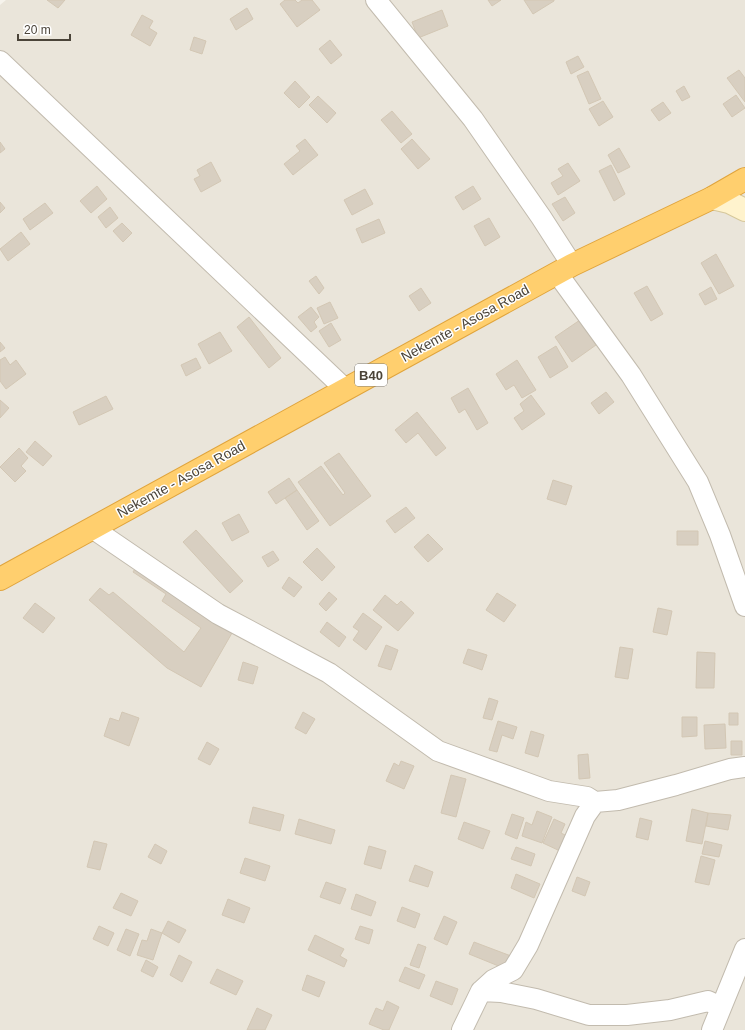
<svg xmlns="http://www.w3.org/2000/svg" width="745" height="1030" viewBox="0 0 745 1030" font-family="Arial,sans-serif">
<style>
.residential{fill:#eae5da}
.building{fill:#d8cfc1;stroke:#d3c7b4}
.lines{fill:none;stroke-linecap:round;stroke-linejoin:round}
.street-casing{stroke:#c2bbae;stroke-width:22}
.secondary-casing{stroke:#d6c79b;stroke-width:24}
.highway-casing{stroke:#e0a43c;stroke-width:24}
.street{stroke:#fff;stroke-width:20}
.secondary{stroke:#fff3cd;stroke-width:22}
.highway{stroke:#ffcf6e;stroke-width:22}
.labels{text-anchor:middle;stroke-width:3;stroke-linejoin:round;paint-order:stroke}
.shield{fill:#fff;stroke:#817c74;stroke-width:1}
.shield-label{font-size:13px;font-weight:bold;fill:#4b4439}
.street-label{font-size:14px;fill:#4b4439;stroke:#fff}
</style>
<rect width="100%" height="100%" fill="#f6f3ec"/>
<path class="residential" d="M6,0h739v1030h-745v-1025z"/>
<path class="building" d="M47,0h18l-7,8z
M285,0h10l3,3 4,-3h10l8,10 -23,17 -17,-23z
M488,0h13l-9,6z
M524,0h30v1l-21,13z
M247,8l6,11 -17,11 -6,-11z
M442,10l6,16 -30,12 -6,-16z
M142,15l11,6 -4,7 8,5 -7,13 -19,-11z
M194,37l12,4 -4,13 -12,-4z
M330,40l12,15 -11,9 -12,-15z
M578,56l6,11 -13,7 -5,-12z
M739,70l6,8v24l-18,-24z
M588,71l13,28 -12,5 -12,-28z
M295,81l15,16 -11,11 -15,-15z
M684,86l6,11 -8,4 -6,-10z
M736,95l9,13 -13,9 -9,-13z
M318,96l18,17 -9,10 -18,-18z
M603,101l10,16 -14,9 -10,-17z
M663,102l8,11 -12,8 -8,-11z
M392,111l20,23 -11,9 -20,-23z
M305,139l13,16 -25,20 -9,-11 16,-13 -4,-5z
M412,139l18,20 -12,10 -17,-20z
M0,142l5,7 -5,4z
M619,148l11,19 -12,6 -10,-18z
M211,162l10,19 -20,11 -7,-13 6,-3 -3,-6z
M568,163l12,18 -22,14 -7,-12 12,-7 -5,-7z
M611,165l14,29 -11,7 -15,-30z
M97,186l10,13 -16,14 -11,-12z
M473,186l8,13 -18,11 -8,-13z
M365,189l8,15 -21,11 -8,-15z
M565,197l10,16 -12,8 -11,-17z
M0,202l5,6 -5,5z
M45,203l8,10 -23,17 -7,-11z
M110,207l8,11 -12,10 -8,-11z
M489,218l11,19 -15,9 -11,-20z
M379,219l6,14 -23,10 -6,-14z
M122,223l10,10 -9,9 -10,-11z
M21,232l9,12 -22,17 -8,-12z
M716,254l18,32 -15,8 -18,-31z
M316,276l8,12 -5,6 -10,-13z
M647,286l16,28 -12,7 -17,-28z
M711,287l6,12 -12,6 -6,-11z
M421,288l10,15 -12,8 -10,-15z
M330,302l8,16 -14,6 -7,-16z
M311,307l8,10 -5,5 3,5 -6,5 -13,-15z
M249,317l32,41 -12,10 -32,-41z
M580,320l16,25 -24,17 -17,-25z
M331,323l10,17 -12,7 -10,-16z
M220,332l12,19 -23,13 -11,-20z
M0,342l5,6 -5,4z
M556,346l12,21 -18,11 -12,-21z
M5,357l5,8 6,-5 10,14 -20,15 -6,-8v-21z
M196,358l5,10 -15,8 -5,-11z
M517,360l19,30 -14,8 -8,-13 -8,5 -10,-16z
M468,388l20,35 -11,7 -12,-21 -6,4 -8,-15z
M606,392l8,10 -15,12 -8,-11z
M531,395l14,19 -23,16 -8,-12 10,-7 -4,-7z
M106,396l7,13 -34,16 -6,-13z
M0,400l9,8 -9,10z
M417,412l29,36 -10,8 -18,-23 -12,10 -11,-13z
M35,441l17,15 -9,10 -17,-14z
M19,448l9,10 -7,8 5,5 -11,11 -15,-15z
M339,453l32,43 -41,30 -32,-44 23,-16 22,29 2,-2 -21,-30z
M289,478l8,12 -21,14 -8,-12z
M553,480l19,6 -6,19 -19,-6z
M297,490l22,31 -12,9 -22,-32z
M406,507l9,11 -20,15 -9,-12z
M239,514l10,18 -17,9 -10,-18z
M196,530l47,51 -13,12 -47,-51z
M677,531h21v14h-21z
M428,534l15,15 -15,13 -14,-15z
M317,548l18,19 -13,14 -19,-19z
M273,551l6,9 -11,7 -6,-10z
M136,567l100,59 -35,61 -34,-19 -78,-68 11,-12 9,7 4,-3 71,60 17,-24 -39,-27 4,-7 -33,-22z
M289,577l13,10 -8,10 -12,-9z
M329,592l8,7 -11,12 -7,-7z
M497,593l19,12 -12,17 -18,-12z
M385,595l12,10 4,-4 13,12 -16,18 -25,-21z
M35,603l20,15 -12,15 -20,-15z
M658,608l14,3 -5,24 -14,-3z
M363,613l19,14 -16,23 -13,-10 6,-9 -6,-4z
M327,622l19,15 -7,10 -19,-15z
M386,645l12,5 -7,20 -13,-4z
M620,647l13,2 -5,30 -13,-2z
M468,649l19,6 -5,15 -19,-7z
M697,652l18,1 -1,35h-18z
M243,662l15,5 -5,17 -15,-4z
M489,698l9,3 -6,19 -9,-2z
M122,712l17,6 -10,28 -25,-10 6,-18 9,3z
M303,712l12,7 -9,15 -11,-6z
M729,713h9v12h-9z
M682,717h15v19l-15,1z
M498,721l19,6 -4,12 -11,-4 -5,17 -8,-2z
M725,724l1,24 -21,1 -1,-24z
M531,731l13,4 -6,22 -13,-4z
M731,741h11v14h-11z
M207,742l12,7 -9,16 -12,-6z
M588,754l2,24 -11,1 -1,-24z
M401,761l13,5 -10,23 -18,-8 8,-18 5,3z
M451,775l15,4 -10,38 -15,-4z
M253,807l31,8 -4,16 -31,-8z
M692,809l16,4 -6,31 -16,-3z
M537,811l15,6 -10,26 -20,-7 4,-14 6,3z
M708,813l23,2 -3,15 -22,-4z
M512,814l12,4 -7,21 -12,-5z
M640,818l12,3 -4,19 -12,-3z
M299,819l36,11 -4,14 -36,-10z
M554,819l11,5 -4,9 6,3 -7,15 -17,-8z
M464,822l26,9 -7,18 -25,-10z
M94,841l13,3 -7,26 -13,-3z
M705,841l17,4 -3,12 -17,-3z
M155,844l12,7 -6,13 -13,-7z
M369,846l17,5 -5,18 -17,-5z
M516,847l19,7 -4,12 -20,-7z
M701,856l14,4 -6,25 -14,-3z
M245,858l25,8 -5,15 -25,-8z
M415,865l18,7 -5,15 -19,-6z
M516,874l24,10 -6,14 -23,-10z
M577,877l13,5 -5,14 -13,-5z
M326,882l20,7 -6,15 -20,-7z
M121,893l17,8 -7,15 -18,-8z
M356,894l20,8 -5,14 -20,-7z
M228,899l22,9 -6,15 -22,-8z
M402,907l18,7 -5,14 -18,-7z
M444,916l13,6 -10,23 -13,-6z
M168,921l18,9 -7,13 -17,-10z
M99,926l15,7 -6,13 -15,-7z
M360,926l13,4 -4,14 -14,-5z
M126,929l13,5 -9,22 -13,-6z
M151,929l11,4 -9,27 -16,-5 5,-15 5,1z
M315,935l29,14 -4,7 7,4 -3,7 -36,-17z
M474,942l37,14 -5,13 -37,-15z
M418,944l8,3 -7,21 -9,-3z
M179,955l13,7 -10,20 -12,-7z
M146,960l12,7 -5,10 -12,-6z
M405,967l20,8 -6,14 -20,-8z
M217,969l26,12 -7,14 -26,-12z
M307,975l18,7 -6,15 -17,-7z
M436,981l22,8 -6,16 -22,-9z
M387,1001l12,6 -10,23h-5l-15,-6 7,-16 7,3z
M257,1008l15,7 -7,15h-18z"/>
<g class="lines">
<defs>
<path id="street" d="M376,0l97,119 68,98 31,48
M0,61l345,328
M557,273l74,102 67,107 22,53 25,71
M92,528l126,86 111,59 109,78 111,40 38,6 8,5 23,-2 58,-15 54,-16 15,-2
M481,991l20,1 35,7 53,16h38l43,-5 38,-9 13,6
M462,1030l19,-39 12,-11 20,-10 15,-25 57,-129 10,-14
M712,1030l33,-81"/>
<path id="secondary" d="M712,198l17,4 16,8"/>
<path id="highway" d="M0,579l572,-314 140,-67 33,-19"/>
</defs>
<use href="#street" class="street-casing"/>
<use href="#secondary" class="secondary-casing"/>
<use href="#highway" class="highway-casing"/>
<use href="#street" class="street"/>
<use href="#secondary" class="secondary"/>
<use href="#highway" class="highway"/>
</g>
<g class="labels">
<rect class="shield" x="355" y="364" width="32" height="22" rx="3"/>
<g class="shield-label">
<text x="371" y="380">B40</text>
</g>
<g class="street-label">
<text transform="translate(465 323) rotate(-29)" y="5">Nekemte - Asosa Road</text>
<text transform="translate(181 479) rotate(-29)" y="5">Nekemte - Asosa Road</text>
</g>
</g>
<path d="M18 34v6h52v-6" fill="none" stroke="#4b4439" stroke-width="2"/>
<text x="24" y="34" font-size="12" fill="#4b4439" stroke="#ffffff" stroke-width="3" paint-order="stroke">20 m</text>
</svg>
